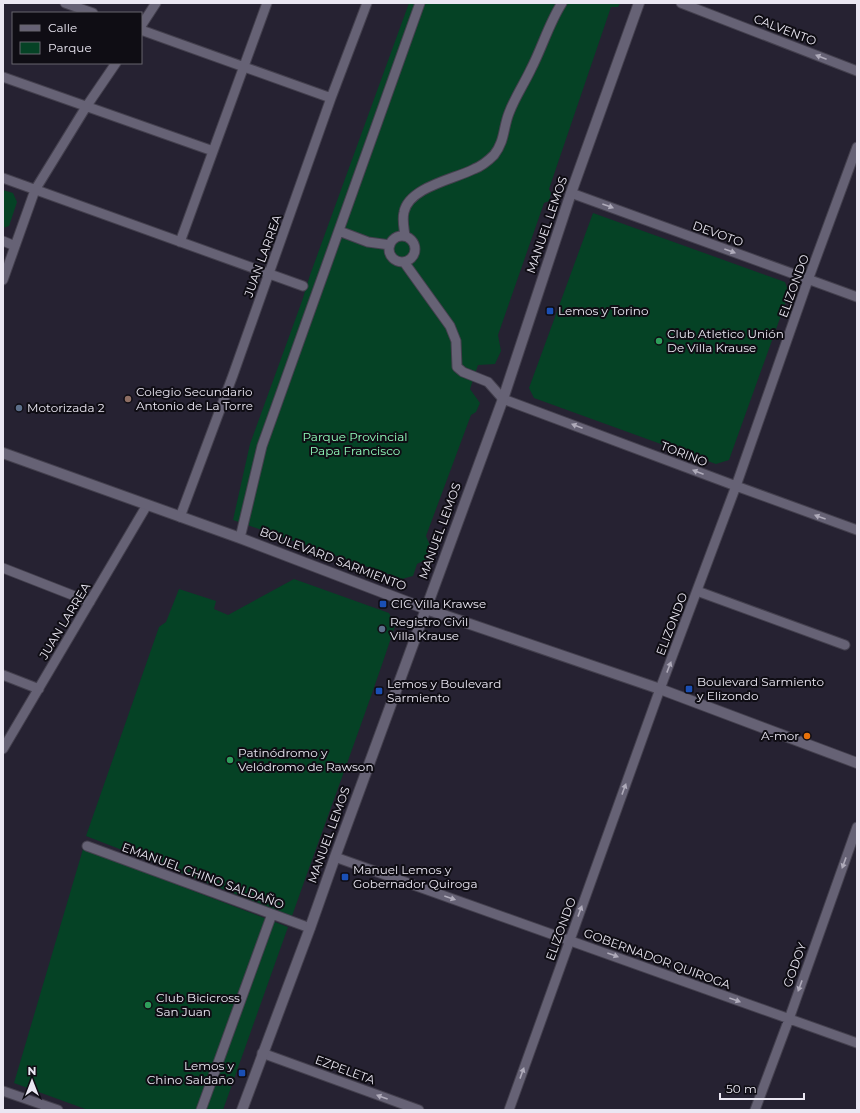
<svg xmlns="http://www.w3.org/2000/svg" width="860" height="1113" viewBox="0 0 860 1113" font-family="Montserrat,sans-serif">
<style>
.green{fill:#054225}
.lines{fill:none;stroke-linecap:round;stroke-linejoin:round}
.street-casing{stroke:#44404e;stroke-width:11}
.secondary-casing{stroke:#44404e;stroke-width:12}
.street{stroke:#666275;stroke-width:9}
.secondary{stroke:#666275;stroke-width:10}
.oneway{fill:#afabba}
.transit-dot{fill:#1a4fb4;stroke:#0f0d14;stroke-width:1.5}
.leisure-dot{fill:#2e9e5b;stroke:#0f0d14;stroke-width:1.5}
.education-dot{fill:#8d6e63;stroke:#0f0d14;stroke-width:1.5}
.service-dot{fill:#5c6f8a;stroke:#0f0d14;stroke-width:1.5}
.food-dot{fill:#e8710a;stroke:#0f0d14;stroke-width:1.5}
.labels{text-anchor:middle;stroke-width:4;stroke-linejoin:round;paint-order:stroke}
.street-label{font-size:12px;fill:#eae7f2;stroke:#0f0d14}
.poi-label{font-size:12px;fill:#eae7f2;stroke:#0f0d14;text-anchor:start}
.park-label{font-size:12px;fill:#92fdbc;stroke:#0f0d14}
</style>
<rect width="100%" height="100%" fill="#262232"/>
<path class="green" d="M409,3h211l-2,4h-7l-62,182 2,4 -2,8 -5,2 -46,132 3,16 -6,13 -17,1 -8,24 10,14 -4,9 -5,3 -45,121 5,12 -4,11 -10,5 -4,12 -11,3 -169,-59 17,-76 52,-143 8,-26z
M3,190l10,3 4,9 -8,24 -6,2z
M593,213l192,69 4,11 -60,167 -13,4 -182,-66 -5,-10z
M294,579l95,34 6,13c-32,97 -69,193 -103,290l-206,-80 73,-209 7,-5 13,-33 37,12 -2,8 14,6z
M83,849l205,78 -65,183h-135l-74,-27z"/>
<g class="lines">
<defs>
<path id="street" d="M65,3l28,10
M681,3l176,68
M141,26l15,-23
M141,30l190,68
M3,77l210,74
M3,178l300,108
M571,193l286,104
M339,231l29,11 22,3
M389 249a13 13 0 1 1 26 0a13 13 0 1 1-26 0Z
M405,236c-1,-8 -3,-16 -1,-24 5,-25 51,-33 70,-43 8,-3 14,-8 20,-14 11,-14 9,-27 15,-42 6,-16 15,-29 22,-44 11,-21 18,-46 31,-66
M3,241l12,5
M180,242l87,-239
M404,262l46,64 6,15 1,26 6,5 25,10 15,17 233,87 121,44
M3,280l32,-90 51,-83 30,-44
M180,517l53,-142 98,-277 36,-95
M240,538l22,-92 158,-443
M3,568l87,34
M697,591l148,54
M3,675l36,14
M3,749l144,-244
M87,846l223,82
M335,857l522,186
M262,1053l157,57
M3,1091l55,19
M201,1110l71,-196
M509,1110l151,-421 76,-203 72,-206 49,-133
M755,1110l34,-91 68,-192"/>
<path id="secondary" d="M3,453l237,85 186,71 234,80 197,74
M242,1110l68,-182 25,-71 168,-458 68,-206 68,-190"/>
</defs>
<use href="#street" class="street-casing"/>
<use href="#secondary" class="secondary-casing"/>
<use href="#street" class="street"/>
<use href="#secondary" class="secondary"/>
</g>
<defs><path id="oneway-solid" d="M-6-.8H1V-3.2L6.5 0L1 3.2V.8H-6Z"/></defs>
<g class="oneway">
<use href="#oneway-solid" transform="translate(821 57) rotate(-159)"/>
<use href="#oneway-solid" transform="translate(608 206) rotate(20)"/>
<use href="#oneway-solid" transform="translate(730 251) rotate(20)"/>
<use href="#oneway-solid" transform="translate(577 426) rotate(-159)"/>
<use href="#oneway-solid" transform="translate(698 472) rotate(-159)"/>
<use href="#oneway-solid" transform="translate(820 517) rotate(-160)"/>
<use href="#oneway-solid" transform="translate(669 667) rotate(-69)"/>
<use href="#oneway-solid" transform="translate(624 789) rotate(-70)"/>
<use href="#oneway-solid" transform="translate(844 863) rotate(110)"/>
<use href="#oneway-solid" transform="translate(450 898) rotate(19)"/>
<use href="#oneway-solid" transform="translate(580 911) rotate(-70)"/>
<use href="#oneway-solid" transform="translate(613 955) rotate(20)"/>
<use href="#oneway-solid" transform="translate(800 986) rotate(110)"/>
<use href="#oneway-solid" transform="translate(735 1000) rotate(20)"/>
<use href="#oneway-solid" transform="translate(522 1073) rotate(-70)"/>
<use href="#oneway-solid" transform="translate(382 1097) rotate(-160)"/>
</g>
<g class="transit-dot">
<rect x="546" y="307" width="8" height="8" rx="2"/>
<rect x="379" y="600" width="8" height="8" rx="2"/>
<rect x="685" y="685" width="8" height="8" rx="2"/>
<rect x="375" y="687" width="8" height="8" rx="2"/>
<rect x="341" y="873" width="8" height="8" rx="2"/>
<rect x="238" y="1069" width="8" height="8" rx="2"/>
</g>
<g class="leisure-dot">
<circle cx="659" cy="341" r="4"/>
<circle cx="230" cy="760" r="4"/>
<circle cx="148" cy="1005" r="4"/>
</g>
<circle class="education-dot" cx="128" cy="399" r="4"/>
<g class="service-dot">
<circle cx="19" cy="408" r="4"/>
<circle cx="382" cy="629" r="4"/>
</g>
<circle class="food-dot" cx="807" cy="736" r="4"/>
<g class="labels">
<g class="street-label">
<text transform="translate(785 30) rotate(21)" y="4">CALVENTO</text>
<text transform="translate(547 225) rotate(-71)" y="4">MANUEL LEMOS</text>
<text transform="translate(718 234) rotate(20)" y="4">DEVOTO</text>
<text transform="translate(263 256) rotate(-70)" y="4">JUAN LARREA</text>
<text transform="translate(794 286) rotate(-70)" y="4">ELIZONDO</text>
<text transform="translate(684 454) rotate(21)" y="4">TORINO</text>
<text transform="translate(440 531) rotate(-70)" y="4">MANUEL LEMOS</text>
<text transform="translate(333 559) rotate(21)" y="4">BOULEVARD SARMIENTO</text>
<text transform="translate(65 621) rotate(-59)" y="4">JUAN LARREA</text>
<text transform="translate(672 624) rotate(-69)" y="4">ELIZONDO</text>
<text transform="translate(329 835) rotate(-70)" y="4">MANUEL LEMOS</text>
<text transform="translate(203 876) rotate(20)" y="4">EMANUEL CHINO SALDAÑO</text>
<text transform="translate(561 929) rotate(-70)" y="4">ELIZONDO</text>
<text transform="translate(657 959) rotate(20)" y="4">GOBERNADOR QUIROGA</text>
<text transform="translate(795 965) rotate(-70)" y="4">GODOY</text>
<text transform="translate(345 1070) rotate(20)" y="4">EZPELETA</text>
</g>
<g class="poi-label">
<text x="558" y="315">Lemos y Torino</text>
<text x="667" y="338">Club Atletico Unión<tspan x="667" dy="14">De Villa Krause</tspan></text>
<text x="136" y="396">Colegio Secundario<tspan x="136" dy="14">Antonio de La Torre</tspan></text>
<text x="27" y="412">Motorizada 2</text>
<text x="391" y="608">CIC Villa Krawse</text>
<text x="390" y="626">Registro Civil<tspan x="390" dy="14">Villa Krause</tspan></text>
<text x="697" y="686">Boulevard Sarmiento<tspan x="697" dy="14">y Elizondo</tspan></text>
<text x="387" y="688">Lemos y Boulevard<tspan x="387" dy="14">Sarmiento</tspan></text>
<text x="799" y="740" text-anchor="end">A-mor</text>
<text x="238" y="757">Patinódromo y<tspan x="238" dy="14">Velódromo de Rawson</tspan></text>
<text x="353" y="874">Manuel Lemos y<tspan x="353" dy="14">Gobernador Quiroga</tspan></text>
<text x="156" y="1002">Club Bicicross<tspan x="156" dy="14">San Juan</tspan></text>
<text x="234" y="1070" text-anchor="end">Lemos y<tspan x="234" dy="14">Chino Saldaño</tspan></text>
</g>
<g class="park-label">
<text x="355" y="441">Parque Provincial<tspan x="355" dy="14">Papa Francisco</tspan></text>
</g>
</g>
<rect width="860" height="1113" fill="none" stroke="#eae7f2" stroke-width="8"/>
<rect x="12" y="12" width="130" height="52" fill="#0f0d14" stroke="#67646d"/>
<rect x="20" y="25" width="20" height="6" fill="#666275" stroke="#67646d"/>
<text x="48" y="32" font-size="12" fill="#eae7f2">Calle</text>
<rect x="20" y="42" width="20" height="12" fill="#054225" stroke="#67646d"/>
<text x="48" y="52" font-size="12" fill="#eae7f2">Parque</text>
<g transform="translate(32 1081)" stroke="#0f0d14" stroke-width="3" paint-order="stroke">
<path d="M0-3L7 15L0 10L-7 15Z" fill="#eae7f2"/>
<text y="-6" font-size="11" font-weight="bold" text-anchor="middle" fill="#eae7f2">N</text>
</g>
<path d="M720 1093v6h84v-6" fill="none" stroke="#eae7f2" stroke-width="2"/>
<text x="726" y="1093" font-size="12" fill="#eae7f2" stroke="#0f0d14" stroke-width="3" paint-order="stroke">50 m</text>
</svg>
